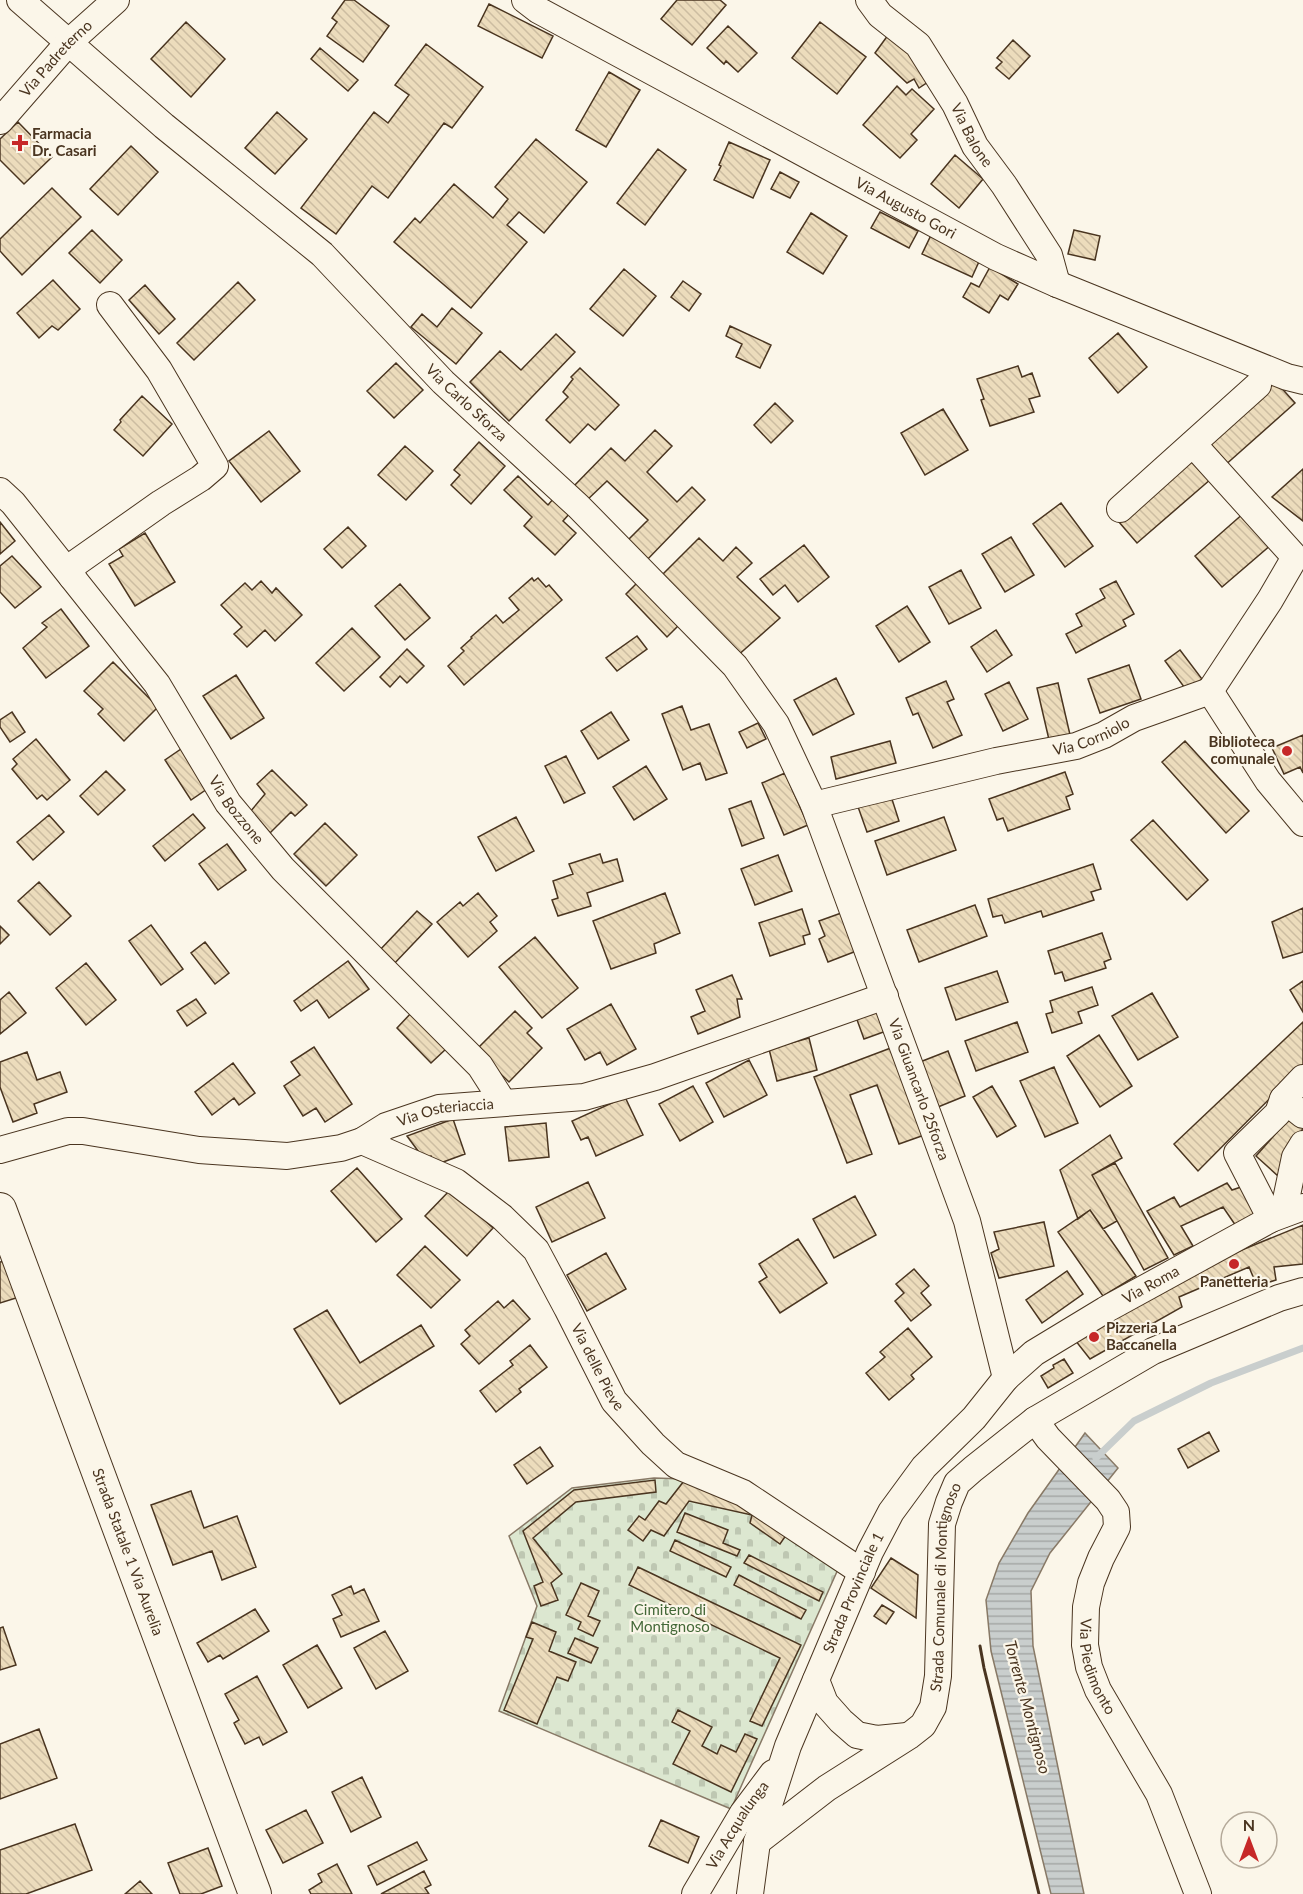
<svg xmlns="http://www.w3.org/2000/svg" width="1303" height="1894" viewBox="0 0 1303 1894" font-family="Lato,sans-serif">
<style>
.cemetery{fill:url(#cemetery-stones);stroke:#887966;stroke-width:1.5}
.water{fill:url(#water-rules);stroke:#887966;stroke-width:1.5}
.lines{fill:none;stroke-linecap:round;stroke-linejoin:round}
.stream{stroke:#c9cecd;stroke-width:7}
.building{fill:url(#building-back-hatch);stroke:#4a3520;stroke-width:1.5}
.minor-casing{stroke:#4a3520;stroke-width:28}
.major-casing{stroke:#4a3520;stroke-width:34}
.minor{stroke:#fbf6e9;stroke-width:26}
.major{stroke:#fbf6e9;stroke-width:32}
.wall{stroke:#4a3520;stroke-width:3}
.poi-dot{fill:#c62828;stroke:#fbf6e9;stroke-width:2}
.labels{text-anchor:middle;stroke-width:4.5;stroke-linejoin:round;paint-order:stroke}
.street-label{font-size:15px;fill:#4a3520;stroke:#fbf6e9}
.poi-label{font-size:15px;font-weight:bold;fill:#4a3520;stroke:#fbf6e9;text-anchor:start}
.park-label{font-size:15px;fill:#436837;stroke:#fbf6e9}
.water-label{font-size:16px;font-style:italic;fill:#4a3520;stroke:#fbf6e9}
</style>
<defs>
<pattern id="cemetery-stones" width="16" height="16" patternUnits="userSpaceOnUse" patternTransform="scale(1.5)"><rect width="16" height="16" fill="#dce7d0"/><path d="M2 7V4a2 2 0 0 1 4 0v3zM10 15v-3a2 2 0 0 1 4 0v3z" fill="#bec7b2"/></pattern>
<pattern id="water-rules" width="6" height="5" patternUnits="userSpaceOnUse" patternTransform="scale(1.5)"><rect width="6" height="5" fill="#c9cecd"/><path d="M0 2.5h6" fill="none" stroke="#a5a8a6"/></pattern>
<pattern id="building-back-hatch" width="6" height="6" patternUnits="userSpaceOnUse" patternTransform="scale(1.5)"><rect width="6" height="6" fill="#ecdcbc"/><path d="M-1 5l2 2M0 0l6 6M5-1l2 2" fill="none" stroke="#ccbda1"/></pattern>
</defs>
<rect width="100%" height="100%" fill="#fbf6e9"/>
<path class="cemetery" d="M654,1478l30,1 71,25 84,63 -108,242 -232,-98 38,-105 -28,-70 63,-48z"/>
<path class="water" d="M1085,1433l33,35 -68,85 -19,38 2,55 51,248h-33l-60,-243 -5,-51 13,-37 29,-50z"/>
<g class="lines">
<path class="stream" d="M1096,1458l38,-37 77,-38 92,-35"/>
</g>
<path class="building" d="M345,0h9l35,26 -26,36 -36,-26 10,-14 -5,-4z
M677,0h43l6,5 -34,40 -31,-26z
M489,4l64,32 -11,22 -64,-32z
M186,22l39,37 -34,38 -40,-38z
M820,22l46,35 -29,37 -45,-36z
M728,26l29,27 -19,19 -12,-11 -2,3 -17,-16z
M891,31l40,49 -12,8 -5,-9 -7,4 -32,-30z
M1013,40l17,16 -21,23 -13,-11 6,-6 -5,-4z
M426,44l57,43 -31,41 -8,-5 -56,75 -16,-12 -36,48 -35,-26 73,-96 14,11 21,-28 -14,-10z
M320,48l38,32 -10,11 -37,-32z
M609,72l31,18 -34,57 -30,-17z
M897,86l9,9 6,-6 22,20 -23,25 6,6 -17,18 -37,-33z
M277,112l30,27 -32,35 -30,-26z
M18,122l34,35 -28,27 -24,-24v-21z
M536,139l51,43 -43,51 -25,-21 -12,13 20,17 -56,66 -77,-66 21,-24 5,5 34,-39 39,34 15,-19 -13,-12z
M729,142l41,18 -17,38 -39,-18 7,-14 -2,-1z
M131,146l27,26 -40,43 -28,-26z
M658,149l28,21 -41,55 -28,-22z
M955,155l28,24 -24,29 -28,-24z
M780,172l19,10 -9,16 -19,-9z
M52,188l29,29 -59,58 -22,-24v-12z
M880,212l38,19 -9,17 -38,-20z
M811,213l36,23 -24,38 -36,-22z
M92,230l30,30 -22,23 -31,-30z
M1074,230l26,6 -5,24 -27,-6z
M933,231l49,24 -10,22 -50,-23z
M990,267l28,17 -10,16 -8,-5 -11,18 -26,-16 8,-14 8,4z
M624,269l32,27 -33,40 -33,-27z
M53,280l27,29 -22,21 -6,-4 -13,12 -22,-25z
M683,281l18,13 -12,17 -18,-14z
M238,282l17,18 -61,60 -17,-17z
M145,285l30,34 -16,15 -30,-34z
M452,308l30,25 -26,31 -45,-37 11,-13 15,13z
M730,326l41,19 -11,23 -24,-11 6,-13 -16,-8z
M1118,333l29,34 -29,26 -29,-35z
M556,334l19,18 -66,69 -39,-39 30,-31 21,19z
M396,363l27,27 -29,28 -27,-27z
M1018,366l4,11 10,-4 8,23 -11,3 5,13 -44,14 -9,-26 3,-1 -7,-20z
M580,368l39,37 -24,25 -7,-6 -18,19 -24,-23 22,-23 -5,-5 10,-13 -2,-2z
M1276,382l19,21 -72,64 -19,-21z
M142,396l30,28 -29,32 -29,-26 7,-8 -1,-2z
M775,403l18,18 -22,22 -17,-18z
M943,409l25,41 -43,25 -24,-42z
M655,430l17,16 -25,26 30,30 15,-15 13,13 -60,62 -19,-20 22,-22 -41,-39 -22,21 -13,-14 39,-40 14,13z
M269,431l31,40 -39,31 -32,-41z
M479,442l26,24 -34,38 -20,-19 9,-10 -6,-5z
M405,446l28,25 -27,29 -28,-25z
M1193,458l18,21 -74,64 -18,-21z
M1303,469v52l-31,-24z
M518,476l30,29 6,-7 16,15 -7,8 13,12 -21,22 -31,-29 8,-9 -28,-27z
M1061,503l32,43 -28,21 -32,-43z
M1245,512l27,32 -50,43 -27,-31z
M0,522l15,19 -15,13z
M348,527l18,19 -24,22 -18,-19z
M145,533l30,49 -40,24 -26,-42 14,-8 -4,-7z
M1011,537l23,38 -29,17 -23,-38z
M699,538l24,23 13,-14 16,16 -15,14 43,41 -44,39 -77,-79z
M804,545l25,32 -31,25 -13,-17 -12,10 -13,-16z
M12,556l29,31 -26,21 -15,-16v-26z
M961,570l20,38 -32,16 -20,-37z
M532,578l2,3 4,-3 8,9 3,-2 13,15 -98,85 -16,-19 16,-15 -3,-3 11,-10 -1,-1 25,-22 7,8 16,-13 -10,-12z
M261,581l11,12 4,-5 26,27 -27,26 -10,-11 -18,17 -13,-13 8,-7 -21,-22 24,-22 7,7z
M639,581l41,43 -13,13 -41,-43z
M1116,581l18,33 -11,6 3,6 -50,27 -10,-19 16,-8 -6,-12 29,-16 -5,-9z
M400,584l30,34 -25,22 -30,-34z
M907,606l23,36 -31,20 -23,-36z
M61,609l28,37 -43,32 -23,-30 24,-21 -5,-4z
M352,628l28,29 -36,34 -28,-28z
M996,630l16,25 -25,17 -16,-25z
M637,636l10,13 -30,22 -11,-13z
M407,649l17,17 -17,17 -7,-7 -10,11 -10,-10z
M1180,650l22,29 -15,12 -22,-30z
M113,662l45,45 -34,34 -26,-27 5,-5 -19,-18z
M1129,665l12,34 -41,14 -12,-34z
M236,675l28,43 -33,21 -28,-43z
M836,678l18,36 -41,21 -19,-35z
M946,681l8,18 -7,3 15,33 -29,13 -15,-35 -5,2 -7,-17z
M1009,682l19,37 -25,12 -18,-37z
M1058,683l13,56 -21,5 -13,-56z
M682,706l9,24 18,-6 18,49 -21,7 -6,-17 -17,7 -21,-56z
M12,712l13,20 -15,10 -10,-15v-7z
M611,712l18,28 -31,19 -17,-28z
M758,723l8,16 -19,9 -8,-16z
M1303,735v38l-3,-6 -16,7 -12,-26z
M36,739l34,41 -23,20 -5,-5 -5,4 -25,-30 5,-5 -4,-5z
M890,741l6,22 -60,16 -5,-22z
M1185,741l64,70 -23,22 -64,-71z
M181,749l26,40 -16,11 -26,-40z
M566,756l19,37 -21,10 -19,-37z
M646,766l21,33 -33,21 -21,-33z
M272,770l35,35 -12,11 -4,-4 -21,21 -20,-21 15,-18 -8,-10z
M106,771l19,19 -27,25 -18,-19z
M1065,772l8,22 -7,3 4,12 -62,22 -5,-13 -6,2 -8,-21z
M785,773l23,52 -24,10 -22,-52z
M890,793l9,28 -32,11 -10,-28z
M751,801l13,37 -22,8 -13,-37z
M193,814l12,14 -40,33 -12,-15z
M49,815l15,17 -31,28 -16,-18z
M516,817l18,34 -38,20 -18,-34z
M944,817l12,33 -69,25 -12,-34z
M1153,820l55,60 -21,20 -56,-60z
M325,823l32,32 -31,31 -32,-32z
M227,844l19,26 -28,20 -19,-26z
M600,854l3,9 14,-4 6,22 -36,12 4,13 -33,10 -6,-16 6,-2 -5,-17 20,-7 -4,-10z
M778,855l14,36 -37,14 -14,-36z
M1093,864l8,25 -10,3 3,8 -51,17 -2,-6 -36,12 -3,-8 -9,2 -5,-18z
M39,882l32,34 -21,19 -32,-34z
M478,893l19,23 -7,6 7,9 -29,26 -31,-35 23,-20 3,4z
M665,893l15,40 -26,11 2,9 -45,16 -18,-48z
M975,905l12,31 -68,26 -12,-32z
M1303,908v44l-20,6 -11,-36z
M802,909l8,25 -7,2 2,8 -35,12 -11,-33z
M417,911l15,13 -40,42 -14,-14z
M844,912l15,38 -31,12 -9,-23 6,-3 -6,-15z
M151,925l32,44 -22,16 -32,-44z
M0,926l9,9 -9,9z
M1102,933l9,26 -7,3 2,6 -41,13 -3,-9 -7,2 -7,-23z
M535,937l43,51 -36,30 -43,-51z
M205,942l24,31 -14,11 -24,-31z
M348,961l21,28 -40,29 -12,-18 -16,11 -7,-10z
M86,963l30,37 -30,25 -30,-37z
M997,971l11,31 -52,18 -11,-32z
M732,975l10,24h-5l3,18 -42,17 -7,-17 14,-6 -9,-21z
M1303,981v31l-13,-22z
M1092,987l6,18 -20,7 4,11 -30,10 -6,-19 7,-2 -3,-11z
M9,992l17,21 -26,21v-34z
M1152,993l26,44 -40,23 -26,-44z
M196,999l10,14 -19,13 -10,-15z
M611,1004l25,45 -29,16 -7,-13 -15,8 -18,-31z
M881,1008l8,22 -25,9 -8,-22z
M515,1011l17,17 -5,5 15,15 -33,34 -33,-32z
M412,1012l35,36 -16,15 -34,-35z
M1017,1022l11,30 -52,19 -11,-30z
M1303,1022v43l-105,106 -24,-27z
M1099,1035l33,51 -32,21 -33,-51z
M809,1038l8,32 -40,11 -8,-32z
M896,1046l34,87 -31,11 -22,-59 -27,10 22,59 -25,9 -33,-86z
M314,1047l38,57 -27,18 -9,-14 -13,8 -19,-30 16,-11 -9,-13z
M948,1051l17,45 -27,11 -18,-45z
M27,1052l10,28 23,-8 7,20 -33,12 3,9 -24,9 -13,-35v-25z
M749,1060l18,35 -43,22 -18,-34z
M233,1063l22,30 -16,12 -5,-7 -22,17 -17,-23z
M1054,1067l24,56 -33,14 -25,-56z
M693,1086l20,36 -33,19 -21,-37z
M992,1086l24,40 -19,11 -24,-40z
M625,1097l18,38 -47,21 -8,-19 -7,3 -9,-19z
M1294,1113l9,7v8l-25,48 -22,-20z
M453,1119l12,35 -30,11 -4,-9 -7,3 -17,-23z
M546,1123l3,34 -40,4 -4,-34z
M1110,1135l12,23 -30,17 25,46 -14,8 -13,-19 -12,9 -18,-49z
M1115,1163l53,95 -24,12 -52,-95z
M357,1168l45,51 -26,23 -45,-51z
M588,1182l17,36 -53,24 -16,-35z
M1227,1183l5,7 18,-6 17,29 -31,13 -13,-19 -42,19 12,20 -19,9 -27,-44 27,-14 6,10z
M451,1189l42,39 -26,28 -42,-40z
M855,1196l21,39 -42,23 -21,-39z
M1090,1210l46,66 -33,20 -45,-64z
M1044,1222l10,44 -55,12 -8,-25 8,-4 -5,-17z
M1303,1225v39l-29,3 2,13 -19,6 -8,-19 -70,30 3,10 -92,52 -15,-19 91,-59z
M798,1239l29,44 -47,30 -21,-31 8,-5 -8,-13z
M425,1246l35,34 -29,28 -34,-33z
M606,1253l20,36 -39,22 -20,-36z
M5,1261l11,37 -16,5v-41z
M914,1269l15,17 -8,7 10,12 -20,16 -16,-20 9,-8 -8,-9z
M1067,1271l16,23 -41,29 -16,-23z
M513,1300l17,19 -51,45 -18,-20 9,-8 -5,-6 33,-29 6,7z
M327,1310l33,53 61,-38 13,21 -94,58 -46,-75z
M908,1328l24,29 -21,18 3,4 -25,21 -23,-27 19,-16 -5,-5z
M530,1345l17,22 -28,22 2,3 -25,20 -16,-21 33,-26 -3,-4z
M1064,1359l9,14 -25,15 -7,-12 13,-8 -1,-3z
M1209,1432l10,19 -31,17 -10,-19z
M540,1447l13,19 -26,18 -13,-19z
M655,1480l1,12 -80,10 -43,36 29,36 -11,9 7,17 -17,6 -7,-20 9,-4 -20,-51 51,-41z
M684,1481l69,25 36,25 -9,13 -30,-21 2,-8 -63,-14 -25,35 -13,-6 -8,11 -15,-11 11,-14 6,4 14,-19 7,3z
M191,1491l13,37 33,-12 19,51 -34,13 -10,-29 -39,14 -22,-60z
M685,1513l43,17 -5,13 17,7 -3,6 -60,-24z
M675,1540l56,27 -5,10 -56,-26z
M749,1555l74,37 -4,9 -75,-38z
M891,1558l27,17 -2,43 -45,-30z
M638,1567l163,78 -39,81 -12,-5 30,-63 -151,-73z
M739,1575l67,35 -5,9 -67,-34z
M581,1583l18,8 -11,25 12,5 -7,15 -15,-7 3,-7 -15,-7z
M351,1586l3,8 10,-5 15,32 -38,16 -8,-18 9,-4 -10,-20z
M882,1605l12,7 -8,12 -12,-8z
M255,1609l14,22 -46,28 -3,-4 -12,7 -11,-19z
M532,1622l24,10 -7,19 27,11 -8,19 -11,-4 -20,47 -33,-14 29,-71 -7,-2z
M3,1627l13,38 -16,5v-42z
M385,1631l23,40 -32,18 -22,-41z
M575,1638l23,10 -7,15 -23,-10z
M317,1645l25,43 -34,20 -25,-43z
M257,1676l30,56 -24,13 -4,-8 -14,7 -11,-21 5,-3 -14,-26z
M678,1710l34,17 -10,19 15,8 4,-9 15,7 9,-18 12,5 -26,53 -58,-28 17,-33 -18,-9z
M39,1729l18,49 -57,21v-55z
M362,1777l19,40 -30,15 -19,-40z
M306,1810l17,33 -40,20 -17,-33z
M661,1820l38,17 -11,26 -39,-17z
M75,1824l17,46 -66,24h-26v-44z
M417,1842l10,18 -50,25 -9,-19z
M208,1848l14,38 -21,8h-21l-12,-31z
M337,1864l15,30h-41l-2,-4 13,-8 -4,-8z
M424,1871l7,14 -6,3 4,6h-48z
M140,1881l12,13h-27z"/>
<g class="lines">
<defs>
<g id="minor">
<path id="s1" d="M20,0l144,126 158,128 121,128 135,124 157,160 41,58 38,81 153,416 39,157"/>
<path id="s2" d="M525,0l13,10 458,247 61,27 230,93 16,4"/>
<path id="s3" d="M869,0l11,15 38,30 37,59 20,42 29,39 45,70 8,29"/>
<path id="s4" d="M0,121l68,-78 48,-43"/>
<path d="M1193,444l102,113 -25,43 -60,91"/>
<path id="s5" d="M0,491l13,12 144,181 71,119 55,66 197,197 23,36"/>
<path d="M1120,509l138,-124"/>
<path d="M72,577l1,-12 88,-62 40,-25 14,-12 -56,-96 -49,-65"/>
<path d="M1210,691l58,90 35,42"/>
<path id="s6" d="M814,805l182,-44 80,-15 28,-11 30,-17 76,-27"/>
<path d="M1283,1099l20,16"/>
<path id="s7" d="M362,1141l94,41 46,35 34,33 31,58 47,93 39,43 23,21 67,28 119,79"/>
<path id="s8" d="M0,1150l68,-19h15l116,19 88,6 54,-8 21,-7 24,-15 53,-18 145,-11 71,-20 230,-81"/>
<path d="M1283,1214l12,-57 8,-13"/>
<path d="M1271,1219l-34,-66 41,-40 5,-14 20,-21"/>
<path id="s9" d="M1035,1420l13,18 60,62 8,12 1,15 -16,31 -10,25 -5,24 -1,38 4,22 9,23 61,104 39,100"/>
<path d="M816,1680l9,23 16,18 16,14 20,4 30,-3"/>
<path id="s10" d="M757,1842l70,-54 82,-52 14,-11 10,-18 5,-31 4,-152 7,-22 8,-19 16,-14 62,-49 118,-69 126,-53 24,-7"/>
<path id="s11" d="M695,1894l48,-81 30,-40"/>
<path id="s12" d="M750,1894l7,-52 31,-96 82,-194 21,-40 33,-45 50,-49 32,-40 28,-25 71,-43 166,-91 32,-12"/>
</g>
<g id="major">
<path id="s13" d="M0,1209l255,685"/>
</g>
</defs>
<use href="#minor" class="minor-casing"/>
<use href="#major" class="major-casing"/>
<use href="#minor" class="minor"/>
<use href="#major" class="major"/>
<path class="wall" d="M980,1646l4,22 55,226"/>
</g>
<g class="poi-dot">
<path d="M17 134h6v6h6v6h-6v6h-6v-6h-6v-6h6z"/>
<circle cx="1287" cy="751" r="6"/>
<circle cx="1234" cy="1264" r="6"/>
<circle cx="1094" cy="1337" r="6"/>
</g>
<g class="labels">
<g class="street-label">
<text dy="5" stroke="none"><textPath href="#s4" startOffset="84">Via Padreterno</textPath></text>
<text dy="5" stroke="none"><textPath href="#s3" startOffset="172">Via Balone</textPath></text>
<text dy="5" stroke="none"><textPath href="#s2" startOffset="434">Via Augusto Gori</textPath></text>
<text dy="5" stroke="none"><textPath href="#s1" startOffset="602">Via Carlo Sforza</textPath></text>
<text dy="5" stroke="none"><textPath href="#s6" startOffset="286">Via Corniolo</textPath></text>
<text dy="5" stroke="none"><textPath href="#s5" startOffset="398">Via Bozzone</textPath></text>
<text dy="5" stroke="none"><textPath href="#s1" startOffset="1442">Via Giuancarlo 2Sforza</textPath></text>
<text dy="5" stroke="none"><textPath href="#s8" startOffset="458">Via Osteriaccia</textPath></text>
<text dy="5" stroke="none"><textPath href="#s12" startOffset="759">Via Roma</textPath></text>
<text dy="5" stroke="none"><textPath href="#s7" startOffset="340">Via delle Pieve</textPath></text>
<text dy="5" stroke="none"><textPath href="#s13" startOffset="366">Strada Statale 1 Via Aurelia</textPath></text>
<text dy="5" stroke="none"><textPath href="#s10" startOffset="345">Strada Comunale di Montignoso</textPath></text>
<text dy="5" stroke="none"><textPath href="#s12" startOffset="320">Strada Provinciale 1</textPath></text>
<text dy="5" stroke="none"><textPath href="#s9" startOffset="286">Via Piedimonto</textPath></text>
<text dy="5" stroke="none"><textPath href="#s11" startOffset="81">Via Acqualunga</textPath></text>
</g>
<g class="poi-label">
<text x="32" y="139">Farmacia<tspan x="32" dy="17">Dr. Casari</tspan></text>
<text x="1275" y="747" text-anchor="end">Biblioteca<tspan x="1275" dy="17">comunale</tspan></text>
<text x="1234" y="1287" text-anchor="middle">Panetteria</text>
<text x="1106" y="1333">Pizzeria La<tspan x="1106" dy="17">Baccanella</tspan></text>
</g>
<g class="park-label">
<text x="670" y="1615">Cimitero di<tspan x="670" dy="17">Montignoso</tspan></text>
</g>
<g class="water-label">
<text transform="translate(1028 1707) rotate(75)" y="6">Torrente Montignoso</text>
</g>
</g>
<g transform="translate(1249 1840)"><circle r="28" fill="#fbf6e9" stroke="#b4a999" stroke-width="1.5"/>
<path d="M0-4.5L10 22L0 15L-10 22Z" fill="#c62828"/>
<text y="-9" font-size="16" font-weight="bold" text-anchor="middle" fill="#4a3520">N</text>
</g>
</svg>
